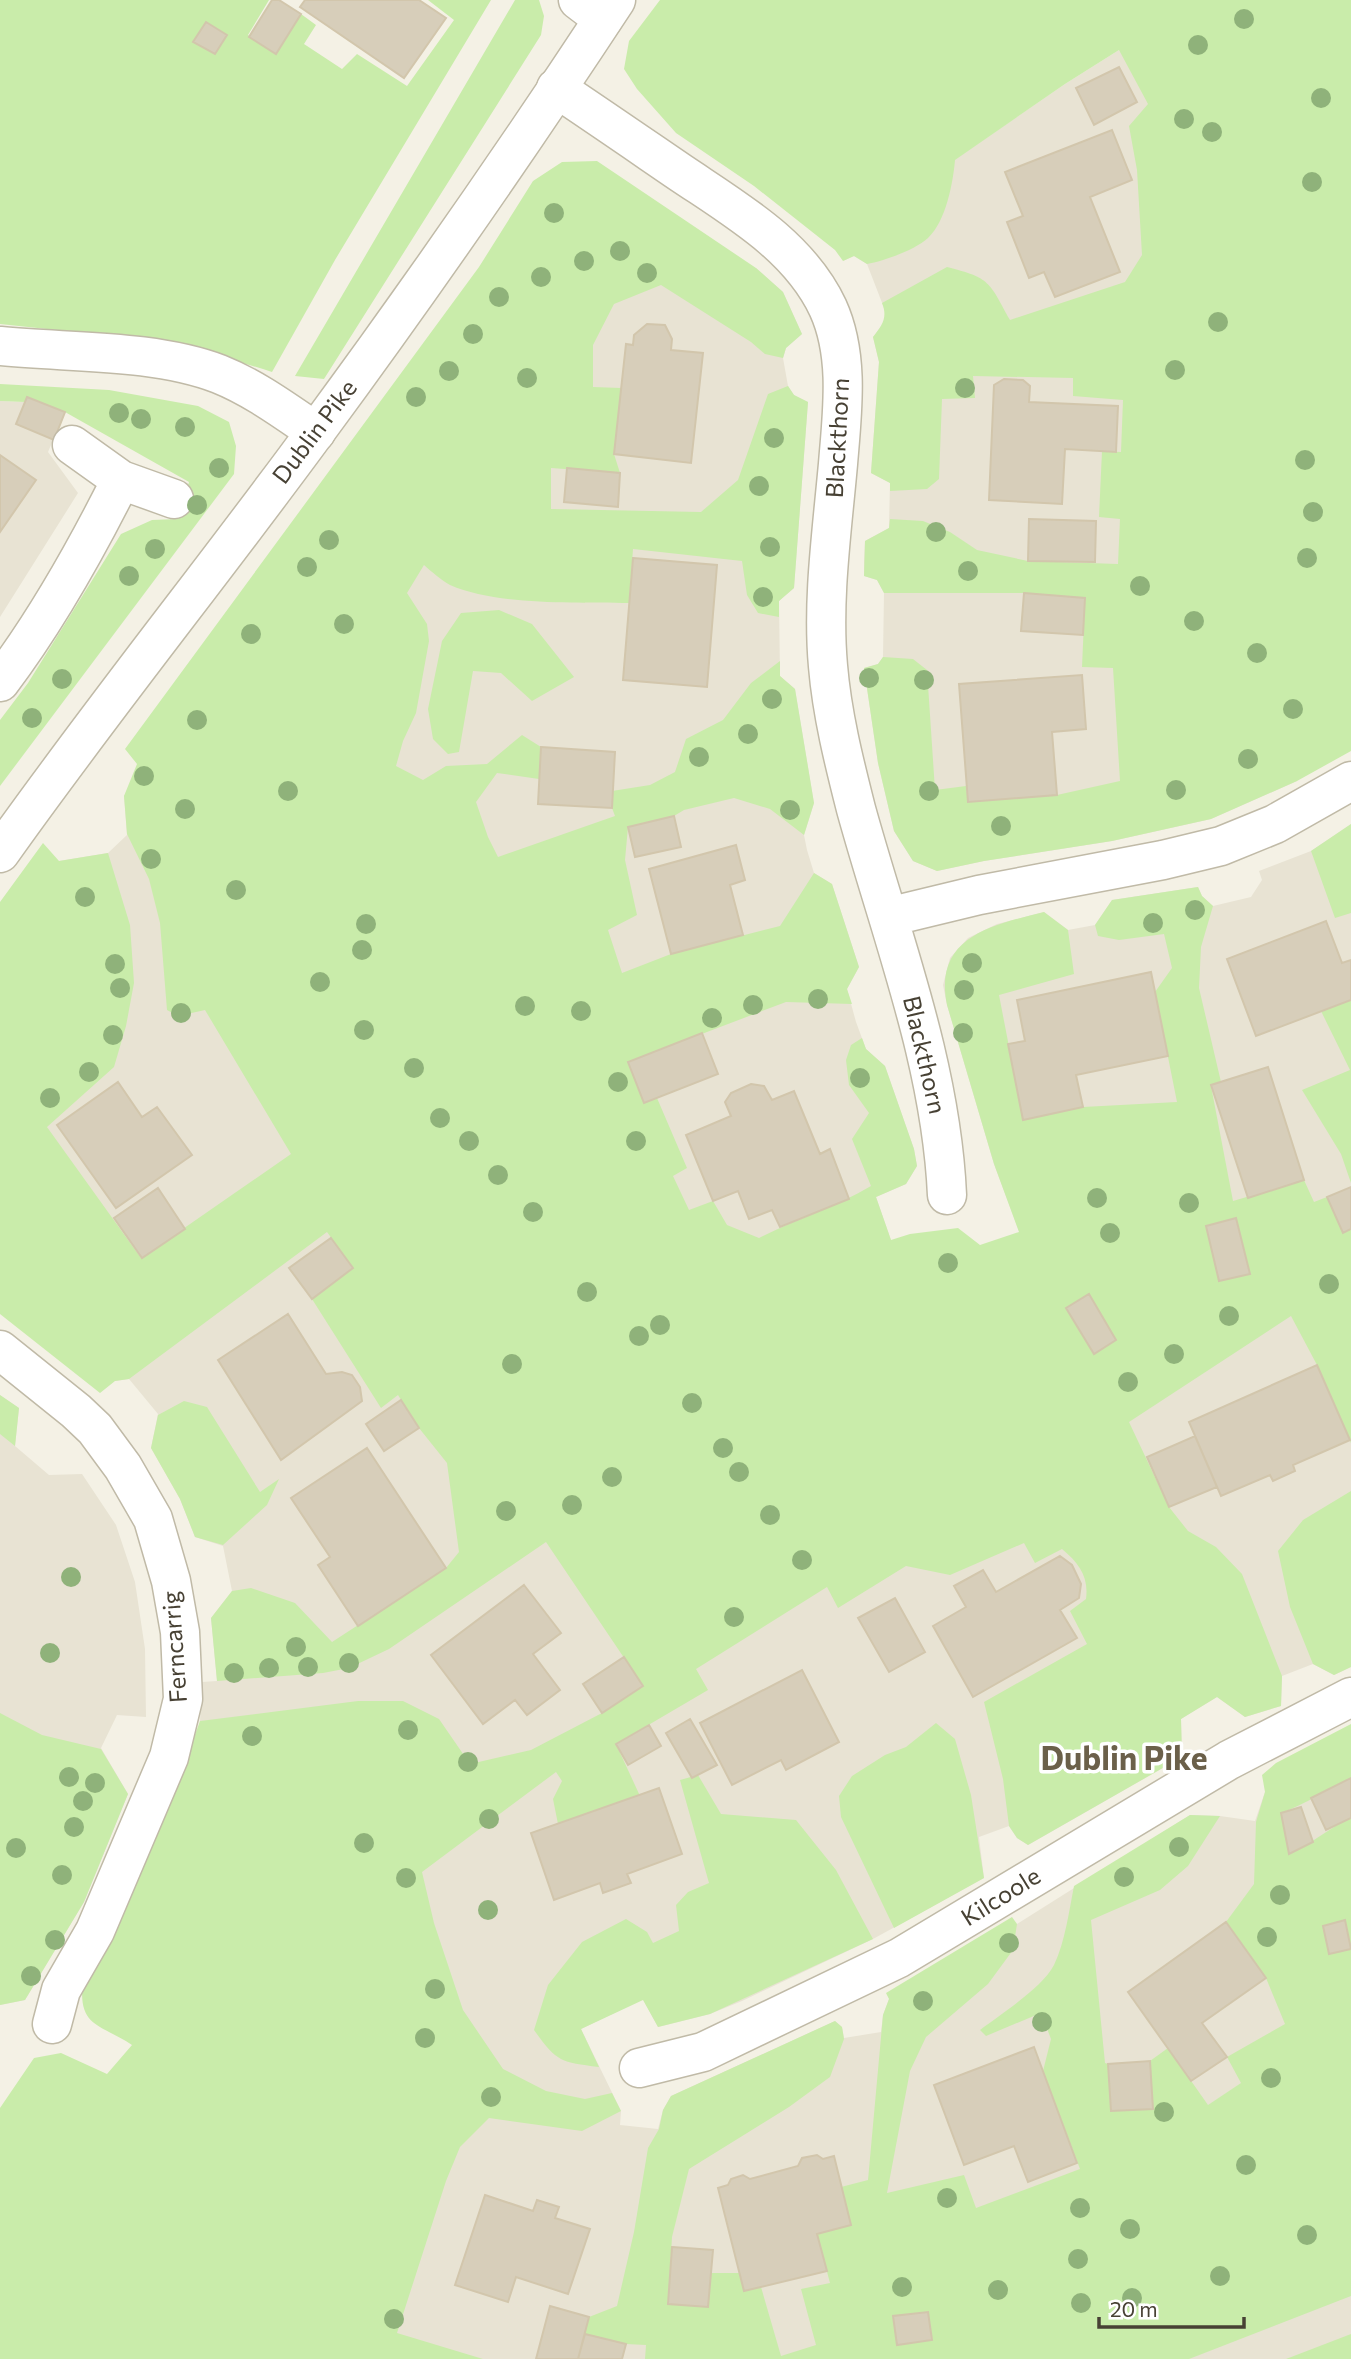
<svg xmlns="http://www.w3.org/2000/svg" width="1351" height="2359" viewBox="0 0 1351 2359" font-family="Commissioner,sans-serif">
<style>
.residential{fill:#e8e3d3}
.green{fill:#c9ecaa}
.building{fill:#d7ceba;stroke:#d2c6ac;stroke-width:2}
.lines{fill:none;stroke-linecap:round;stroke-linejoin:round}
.minor-casing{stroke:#c0baa7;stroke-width:41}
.tertiary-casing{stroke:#c0baa7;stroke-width:41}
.minor{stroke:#fff;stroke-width:38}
.tertiary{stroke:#fff;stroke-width:38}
.tree{fill:#8fb27a}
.labels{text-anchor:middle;stroke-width:7;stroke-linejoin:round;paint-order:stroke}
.street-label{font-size:24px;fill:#474134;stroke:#fff}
.district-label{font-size:32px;font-weight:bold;fill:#6b604a;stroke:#fff}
</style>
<rect width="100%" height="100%" fill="#f4f1e5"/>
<path class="residential" d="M1351,0v468l-54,313 -86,38 -99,22 -128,20 -47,10 -24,-10 -19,-30 -16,-68 -14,-95 14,-4 5,-7 1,-64 -7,-13 -13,-4v-13l1,-22 24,-13 1,-45 -19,-10 8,-111 -6,-25 10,-13 3,-11 -19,-49 -13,-8 -11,5 111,-101 111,-76 54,-34z
M756,268l27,24 19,42 -16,14 -3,10 5,28 6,9 14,7 -14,186 -15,13 1,75 15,13 19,114 -10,32 3,15 7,23 18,11 27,83 -12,22 9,33 10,27 19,17 29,83 3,17 -11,18 -30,13 15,43 158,72 -55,-148 -47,-159 -4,-20 7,-27 18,-20 29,-14 47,-12 24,18 27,-5 17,-25 86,-13 4,9 11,10 38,-9 11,-17 -3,-9 52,-20 40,-27v843l-17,8 -21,-11 -31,12 -1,30 -36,11 -28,-20 -36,22 1,38 -154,88 -11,-7 -8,-12 -30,11 5,41 -111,61 -131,62 -32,13 -52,13 -15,-28 -62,30 40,82 -1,14 38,4 5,-19 8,-14 164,-75 7,6 2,11 37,-6 2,-17 6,-16 128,-75 173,-109 30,1 35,5 10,-29 86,-33v600h-1039l42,-479 -154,-159 2,-39 15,-1 -6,-63 21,-27 -9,-45 -28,-9 -15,-38 -29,-51 7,-34 -29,-35 -14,2 -115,-430 59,-90 49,-8 19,-18 -3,-39 364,-523z
M27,397l38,15 -17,40 30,41 -78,124v-216l24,1z
M0,1395l19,13 -4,38 34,29 33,-1 34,51 19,57 10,67 1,68 -29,-2 -16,33 27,46 -44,108 -59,98 -25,5z"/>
<path class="green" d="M0,0h269l-21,35 27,19 26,-40 15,11 -12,19 38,25 15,-15 50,32 47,-66 -26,-20h63l-156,260 -63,112c-91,-30 -178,-38 -272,-48z
M515,0h24l5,16 -3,19 -217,344 -29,-3z
M660,0h691v751l-54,30 -86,38 -99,22 -128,20 -47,10 -24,-10 -19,-30 -16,-68 -14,-95 14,-4 5,-7 30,2 14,11 8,120 31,-4 2,16 89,-7 63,-14 -7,-113 -31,-1 3,-69 -61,-5h-140l-7,-13 -13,-4 1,-35 24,-13 1,-9 33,2 27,11 27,18 51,11 90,3 2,-45 -21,-2 3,-66 19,1 2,-52 -50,-4v-18l-100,-2 2,22 -33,1 -3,80 -12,10 -37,2v-8l-19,-10 8,-111 -6,-25c9,-12 15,-19 9,-34l65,-36c44,11 42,15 63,53l115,-38 17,-27 -5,-85 -8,-44 19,-22 -29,-54 -54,34 -110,76c-2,23 -9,61 -27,78 -13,12 -44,23 -61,26l-13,-8 -11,5 -8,-11 -81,-64 -78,-53 -39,-44 -13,-20 5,-28z
M597,161l159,107 27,24 19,42 -16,14 -3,10 -18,-4 -14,-12 -90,-57 -47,19 -21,41v42l28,1 -7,66 6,19 -69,-5v41l150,3 37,-32 30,-86 20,-8 6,9 14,7 -14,186 -15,13v16l-21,-4 -11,-18 -5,-34 -109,-12 -4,54c-52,-1 -131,3 -179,-18 -9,-5 -18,-13 -26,-20l-17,28 20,31 2,17 -13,72 -13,28 -7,25 27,14 23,-14 41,-2 35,-29 19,12 -2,32 -42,-6 -21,29 12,35 10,20 117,-41 -3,-8v-17l38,-6 25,-13 11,-33 37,-19 28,-37 29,-22v15l15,13 19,114 -10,32 -34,-26 -36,-11 -50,12 -10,6 -46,11 -3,33 12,55 -29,15 14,43 49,-19 109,-28 34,-53 18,11 27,83 -12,22 5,15 -66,-2 -158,60 16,41 13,-5 30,70 -14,8 16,34 24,-9 14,24 32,13c37,-19 77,-31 112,-52l-19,-47 17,-26 -20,-28 -3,-25 5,-15 11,-7 4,11 19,17 29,83 3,17 -11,18 -30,13 15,43 19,-6 48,-6 22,17 39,-13 -25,-68 -47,-159c-14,-68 45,-80 97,-93l24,18 6,44 -75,21 24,124 60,-12 94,-5 -22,-110 17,-24 -8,-34 -45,6 -21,-4 -3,-11 17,-25 86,-13 4,9 11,10 -12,41 -2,41 22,94 -10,4 22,115 71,-21 10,22 13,-5 16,35 8,-3v214l-34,-78 -26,-49 -162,106 40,85 19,24 28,16 26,27 40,102 -1,30 -36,11 -28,-20 -36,22 1,38 -154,88 -11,-7 -8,-12 -6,-47 -19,-77 103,-58 -17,-33 16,-12c3,-22 -7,-36 -24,-50l-27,14 -11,-20 -74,32 -44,-9 -68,42 -11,-21 -131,82 12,21 -92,54 24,52 -82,28 -5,-25 9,-18 -6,-9 -134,100 12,51 29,87 40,59 43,22 39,8 27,-6 9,18 -39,20 -93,-13 -29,29 -14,34 -49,152 86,26h-483v-251l34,-50 27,-5 46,21 25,-29c-31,-21 -55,-17 -49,-64l89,-183 28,-77 158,-20h45l36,18 31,45 61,-14 71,-37 41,-27 -97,-144 -157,107 -40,19 -26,5 -106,8 -6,-63 21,-27 19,-3 44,15 37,39 114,-74 13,-16 -12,-89 -28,-35 -21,-33 -17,13 -69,-109 41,-31 -26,-36 -198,147 -14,2 -15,12 -100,-79v-412l43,-59 16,18 49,-8 22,72 4,58 -8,43 -12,41 -67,60 94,131 150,-104 -86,-144 -27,6 -11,-6 -7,-87 -11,-44 -22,-45 -3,-38 13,-32 -12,-15 354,-482 54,-86 29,-19z
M0,384l109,6 89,16 31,16 7,24 -2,28 -234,312v-66l28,-37 93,-149 31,-14 26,-1 11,-37 -124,-70 -37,-15 -3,5 -25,-1z
M499,610l33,14 42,53 -42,24 -31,-28 -28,-2 -14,81 -11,2 -15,-15 -5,-30 14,-68 19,-28z
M1351,824v89l-16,5 -24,-67z
M1351,1000v183l-10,-29 -39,-64 48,-20 -29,-59z
M0,1395l19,13 -4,38 -15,-12z
M184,1401l23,6 53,85 19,-13 -12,26 -44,40 -28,-8 -15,-38 -29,-51 7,-33z
M1351,1491v176l-17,8 -21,-11 -23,-57 -12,-56 25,-31z
M0,1713l42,22 59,14 27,45 -44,108 -59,98 -25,5z
M936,1723l19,16 16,56 13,83 -90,50 -53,-111 -2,-21 13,-20 33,-21 21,-8z
M1351,1724v54c-24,12 -46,26 -70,35l9,41c22,-11 39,-26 61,-36v478l-162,63h-544l1,-14 -20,-1 -41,-10 4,-17 28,-11 17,-74 14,-84 11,-19 4,-19 8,-14 164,-75 7,6 2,12 -14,38 -41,30 -100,62 -17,68 -4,66 40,4 3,-34h29l5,18 16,-4 20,69 35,-11 -15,-56 29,-6 -13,-49 34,-9 -10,-38 27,-7 15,-165 6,-16 -3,-6 126,-76 5,7 -4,26 -25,34 -62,53 -16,34 -23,122 77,-18 12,33 104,-39 -37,-98 8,-32 -10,-26 -55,23 -6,-6c21,-16 62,-42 74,-65 11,-23 15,-54 20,-79l116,-71 30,1 -32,50 -28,24 -69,30 14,143 3,1 3,46 41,-2 -2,-47 18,-13 40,57 33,-22 -14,-26 58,-33 -19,-46 -40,-56 28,-38 2,-62 9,-30 -3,-17 14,-12z
M698,1775l23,39 75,6 40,50 37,69 -163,75 -52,13 -15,-27 -62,29 18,38c-39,-5 -42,-5 -65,-37l14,-45 34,-43 44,-23 21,13 6,11 26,-12 -3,-26 12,-13 21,-9 -29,-103z
M1351,2334v25h-65z"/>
<path class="building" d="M272,0h7l22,14 -25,40 -27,-17z
M305,0h114l27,18 -42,60 -104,-71z
M206,22l21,13 -12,19 -22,-12z
M1119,67l18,35 -43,23 -18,-37z
M1112,130l20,50 -42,17 30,75 -65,25 -11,-25 -15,6 -22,-56 16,-6 -18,-44z
M647,324l18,1 7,14 -1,11 32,3 -12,110 -77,-9 12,-110 7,1 1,-10z
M1004,379l19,1 7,6 -1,16 89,4 -2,46 -51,-3 -3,55 -73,-4 5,-115z
M27,397l38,15 -11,28 -38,-16z
M0,455l36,25 -36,52z
M567,468l53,5 -2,34 -54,-5z
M1029,519l67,2 -1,41 -67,-1z
M633,558l84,7 -10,122 -84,-7z
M1024,593l61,5 -2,37 -62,-4z
M1082,675l4,54 -34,3 5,63 -89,7 -9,-118z
M541,747l74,5 -3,56 -74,-4z
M674,816l7,31 -46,10 -7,-30z
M736,845l9,35 -15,5 13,50 -72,19 -22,-85z
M1326,921l16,42 9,-3v40l-95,36 -29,-77z
M1151,972l17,84 -92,19 7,32 -60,13 -15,-76 17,-3 -8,-41z
M702,1033l16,41 -74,29 -16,-41z
M1268,1067l36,113 -56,18 -37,-113z
M118,1082l24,35 15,-10 35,48 -76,53 -59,-83z
M751,1084l13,2 8,14 22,-9 26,63 10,-5 19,50 -69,28 -8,-17 -23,9 -11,-28 -25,10 -27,-66 45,-19 -6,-14 6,-9z
M1351,1187v42l-8,4 -16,-36z
M158,1188l27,41 -43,29 -28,-40z
M1236,1218l14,56 -31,7 -13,-55z
M331,1238l22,30 -41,31 -23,-31z
M1089,1294l27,46 -22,14 -28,-46z
M288,1314l38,60 16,-2 10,3 8,12 2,14 -81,59 -63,-100z
M1317,1365l33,75 -57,25 2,6 -22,10 -3,-6 -49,21 -32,-74z
M401,1400l18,28 -35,23 -18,-27z
M1195,1436l22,51 -48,20 -22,-50z
M367,1448l79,120 -88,58 -40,-61 12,-8 -39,-59z
M1060,1556l12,9 9,19 -2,14 -19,12 17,28 -104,59 -40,-71 33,-19 -12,-21 29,-16 13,22z
M524,1585l37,48 -28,21 27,36 -33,25 -12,-15 -32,24 -52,-69z
M895,1598l30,54 -36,20 -31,-54z
M624,1657l19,29 -41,27 -19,-29z
M802,1670l37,72 -53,28 -5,-10 -49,25 -32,-62z
M690,1719l27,46 -25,13 -26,-45z
M649,1725l12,21 -33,19 -12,-21z
M1351,1778v40l-25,12 -15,-32z
M659,1788l23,66 -55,20 4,9 -28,10 -3,-10 -46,17 -23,-67z
M1301,1807l12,35 -24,12 -8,-41z
M1345,1920l6,29 -22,5 -6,-28z
M1226,1922l40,56 -64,45 25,34 -36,24 -63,-89z
M1034,2047l43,116 -49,19 -14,-36 -50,19 -30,-80z
M1150,2061l3,48 -42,2 -3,-47z
M817,2155l6,4 11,-3 17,69 -34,9 10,37 -83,20 -26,-103 10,-3 3,-6 12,-4 7,4 48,-13 4,-8z
M485,2195l48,16 4,-11 22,7 -4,11 35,11 -22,65 -52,-17 -8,25 -53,-17z
M672,2247l41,3 -5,57 -40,-3z
M550,2306l39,11 -11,42h-42z
M928,2312l4,28 -35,5 -4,-29z
M585,2334l41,10 -4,15h-44z"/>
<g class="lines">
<defs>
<path id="minor" d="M578,0l25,19
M556,88c42,28 84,57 125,85 55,37 118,73 147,135 22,48 14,106 10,156 -6,67 -16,136 -10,202 4,48 16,96 28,143 35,127 85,253 91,386
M0,346c69,7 153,3 219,28 35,14 66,37 97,58
M72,445l49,35 53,19
M0,682c47,-62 86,-132 121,-202
M888,917l91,-22 184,-35 58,-14 54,-22 76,-43
M0,1350l76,61 19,18 28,38 30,52 18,62 9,51 3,67 -14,58 -74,174 -34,59 -9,34
M639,2068l64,-16 196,-94 330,-198 122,-63"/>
<path id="tertiary" d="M0,853c102,-144 213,-281 317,-423 104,-141 203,-284 299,-430"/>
</defs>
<use href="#minor" class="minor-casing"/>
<use href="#tertiary" class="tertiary-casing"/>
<use href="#minor" class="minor"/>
<use href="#tertiary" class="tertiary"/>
</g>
<g class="tree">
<circle cx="1244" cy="19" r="10"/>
<circle cx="1198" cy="45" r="10"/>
<circle cx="1321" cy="98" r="10"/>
<circle cx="1184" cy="119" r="10"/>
<circle cx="1212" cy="132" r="10"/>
<circle cx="1312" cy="182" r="10"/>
<circle cx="554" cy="213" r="10"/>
<circle cx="620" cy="251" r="10"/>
<circle cx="584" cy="261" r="10"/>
<circle cx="647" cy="273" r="10"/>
<circle cx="541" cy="277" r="10"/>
<circle cx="499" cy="297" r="10"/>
<circle cx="1218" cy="322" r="10"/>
<circle cx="473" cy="334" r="10"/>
<circle cx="1175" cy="370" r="10"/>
<circle cx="449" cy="371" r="10"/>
<circle cx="527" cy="378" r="10"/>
<circle cx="965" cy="388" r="10"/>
<circle cx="416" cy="397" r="10"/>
<circle cx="119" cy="413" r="10"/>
<circle cx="141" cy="419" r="10"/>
<circle cx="185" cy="427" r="10"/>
<circle cx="774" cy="438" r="10"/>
<circle cx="1305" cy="460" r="10"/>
<circle cx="219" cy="468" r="10"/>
<circle cx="759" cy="486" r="10"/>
<circle cx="197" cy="505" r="10"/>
<circle cx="1313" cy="512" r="10"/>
<circle cx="936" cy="532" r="10"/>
<circle cx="329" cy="540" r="10"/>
<circle cx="770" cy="547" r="10"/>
<circle cx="155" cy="549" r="10"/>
<circle cx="1307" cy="558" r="10"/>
<circle cx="307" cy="567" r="10"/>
<circle cx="968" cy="571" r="10"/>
<circle cx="129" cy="576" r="10"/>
<circle cx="1140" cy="586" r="10"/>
<circle cx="763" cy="597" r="10"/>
<circle cx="1194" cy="621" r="10"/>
<circle cx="344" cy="624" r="10"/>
<circle cx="251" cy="634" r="10"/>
<circle cx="1257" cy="653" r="10"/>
<circle cx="869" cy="678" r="10"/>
<circle cx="62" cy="679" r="10"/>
<circle cx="924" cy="680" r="10"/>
<circle cx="772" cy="699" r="10"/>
<circle cx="1293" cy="709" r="10"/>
<circle cx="32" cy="718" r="10"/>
<circle cx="197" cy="720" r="10"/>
<circle cx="748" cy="734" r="10"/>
<circle cx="699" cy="757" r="10"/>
<circle cx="1248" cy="759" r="10"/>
<circle cx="144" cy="776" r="10"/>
<circle cx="1176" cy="790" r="10"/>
<circle cx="288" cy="791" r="10"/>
<circle cx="929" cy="791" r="10"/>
<circle cx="185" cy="809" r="10"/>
<circle cx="790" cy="810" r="10"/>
<circle cx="1001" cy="826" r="10"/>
<circle cx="151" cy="859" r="10"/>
<circle cx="236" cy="890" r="10"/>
<circle cx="85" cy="897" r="10"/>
<circle cx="1195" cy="910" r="10"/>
<circle cx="1153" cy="923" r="10"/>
<circle cx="366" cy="924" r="10"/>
<circle cx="362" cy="950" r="10"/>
<circle cx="972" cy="963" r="10"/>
<circle cx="115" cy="964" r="10"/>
<circle cx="320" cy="982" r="10"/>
<circle cx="120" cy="988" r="10"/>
<circle cx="964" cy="990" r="10"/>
<circle cx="818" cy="999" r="10"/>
<circle cx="753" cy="1005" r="10"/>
<circle cx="525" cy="1006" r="10"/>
<circle cx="581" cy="1011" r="10"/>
<circle cx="181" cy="1013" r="10"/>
<circle cx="712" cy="1018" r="10"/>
<circle cx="364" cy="1030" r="10"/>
<circle cx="963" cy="1033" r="10"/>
<circle cx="113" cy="1035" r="10"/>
<circle cx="414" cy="1068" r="10"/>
<circle cx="89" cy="1072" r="10"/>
<circle cx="860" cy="1078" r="10"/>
<circle cx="618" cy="1082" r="10"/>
<circle cx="50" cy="1098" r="10"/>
<circle cx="440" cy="1118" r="10"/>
<circle cx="469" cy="1141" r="10"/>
<circle cx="636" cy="1141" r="10"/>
<circle cx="498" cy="1175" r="10"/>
<circle cx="1097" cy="1198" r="10"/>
<circle cx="1189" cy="1203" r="10"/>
<circle cx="533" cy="1212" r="10"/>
<circle cx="1110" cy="1233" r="10"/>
<circle cx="948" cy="1263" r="10"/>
<circle cx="1329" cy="1284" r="10"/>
<circle cx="587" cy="1292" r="10"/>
<circle cx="1229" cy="1316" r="10"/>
<circle cx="660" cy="1325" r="10"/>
<circle cx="639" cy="1336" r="10"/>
<circle cx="1174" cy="1354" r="10"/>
<circle cx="512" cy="1364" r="10"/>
<circle cx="1128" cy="1382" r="10"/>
<circle cx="692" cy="1403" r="10"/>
<circle cx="723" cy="1448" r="10"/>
<circle cx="739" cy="1472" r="10"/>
<circle cx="612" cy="1477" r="10"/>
<circle cx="572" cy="1505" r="10"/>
<circle cx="506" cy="1511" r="10"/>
<circle cx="770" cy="1515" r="10"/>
<circle cx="802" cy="1560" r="10"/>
<circle cx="71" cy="1577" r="10"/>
<circle cx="734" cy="1617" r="10"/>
<circle cx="296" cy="1647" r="10"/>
<circle cx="50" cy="1653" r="10"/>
<circle cx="349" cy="1663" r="10"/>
<circle cx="308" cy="1667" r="10"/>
<circle cx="269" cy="1668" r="10"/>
<circle cx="234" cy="1673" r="10"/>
<circle cx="408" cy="1730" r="10"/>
<circle cx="252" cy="1736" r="10"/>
<circle cx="468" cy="1762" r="10"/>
<circle cx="69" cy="1777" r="10"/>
<circle cx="95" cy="1783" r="10"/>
<circle cx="83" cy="1801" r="10"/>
<circle cx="489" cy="1819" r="10"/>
<circle cx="74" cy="1827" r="10"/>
<circle cx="364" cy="1843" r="10"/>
<circle cx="1179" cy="1847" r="10"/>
<circle cx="16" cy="1848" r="10"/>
<circle cx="62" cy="1875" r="10"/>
<circle cx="1124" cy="1877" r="10"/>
<circle cx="406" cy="1878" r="10"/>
<circle cx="1280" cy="1895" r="10"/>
<circle cx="488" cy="1910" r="10"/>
<circle cx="1267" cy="1937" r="10"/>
<circle cx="55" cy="1940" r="10"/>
<circle cx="1009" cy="1943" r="10"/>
<circle cx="31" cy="1976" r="10"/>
<circle cx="435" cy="1989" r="10"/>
<circle cx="923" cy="2001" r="10"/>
<circle cx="1042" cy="2022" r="10"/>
<circle cx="425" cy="2038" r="10"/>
<circle cx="1271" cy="2078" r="10"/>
<circle cx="491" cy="2097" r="10"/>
<circle cx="1164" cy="2112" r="10"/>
<circle cx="1246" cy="2165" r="10"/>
<circle cx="947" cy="2198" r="10"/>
<circle cx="1080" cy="2208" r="10"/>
<circle cx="1130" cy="2229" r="10"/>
<circle cx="1307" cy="2235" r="10"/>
<circle cx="1078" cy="2259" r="10"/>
<circle cx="1220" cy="2276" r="10"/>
<circle cx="902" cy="2287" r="10"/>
<circle cx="998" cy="2290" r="10"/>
<circle cx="1132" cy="2298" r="10"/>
<circle cx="1081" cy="2303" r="10"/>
<circle cx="394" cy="2319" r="10"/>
</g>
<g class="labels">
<g class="street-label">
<text transform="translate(315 432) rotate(-53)" y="8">Dublin Pike</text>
<text transform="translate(838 438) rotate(-87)" y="8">Blackthorn</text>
<text transform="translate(924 1055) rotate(77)" y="8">Blackthorn</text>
<text transform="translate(175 1647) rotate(-94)" y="8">Ferncarrig</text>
<text transform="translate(1001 1897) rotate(-32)" y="8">Kilcoole</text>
</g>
<g class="district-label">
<text x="1124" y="1770">Dublin Pike</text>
</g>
</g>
<path d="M1099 2317v10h145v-10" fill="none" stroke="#474134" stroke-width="3.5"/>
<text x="1110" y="2317" font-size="21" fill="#474134" stroke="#ffffff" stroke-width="5" paint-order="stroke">20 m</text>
</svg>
